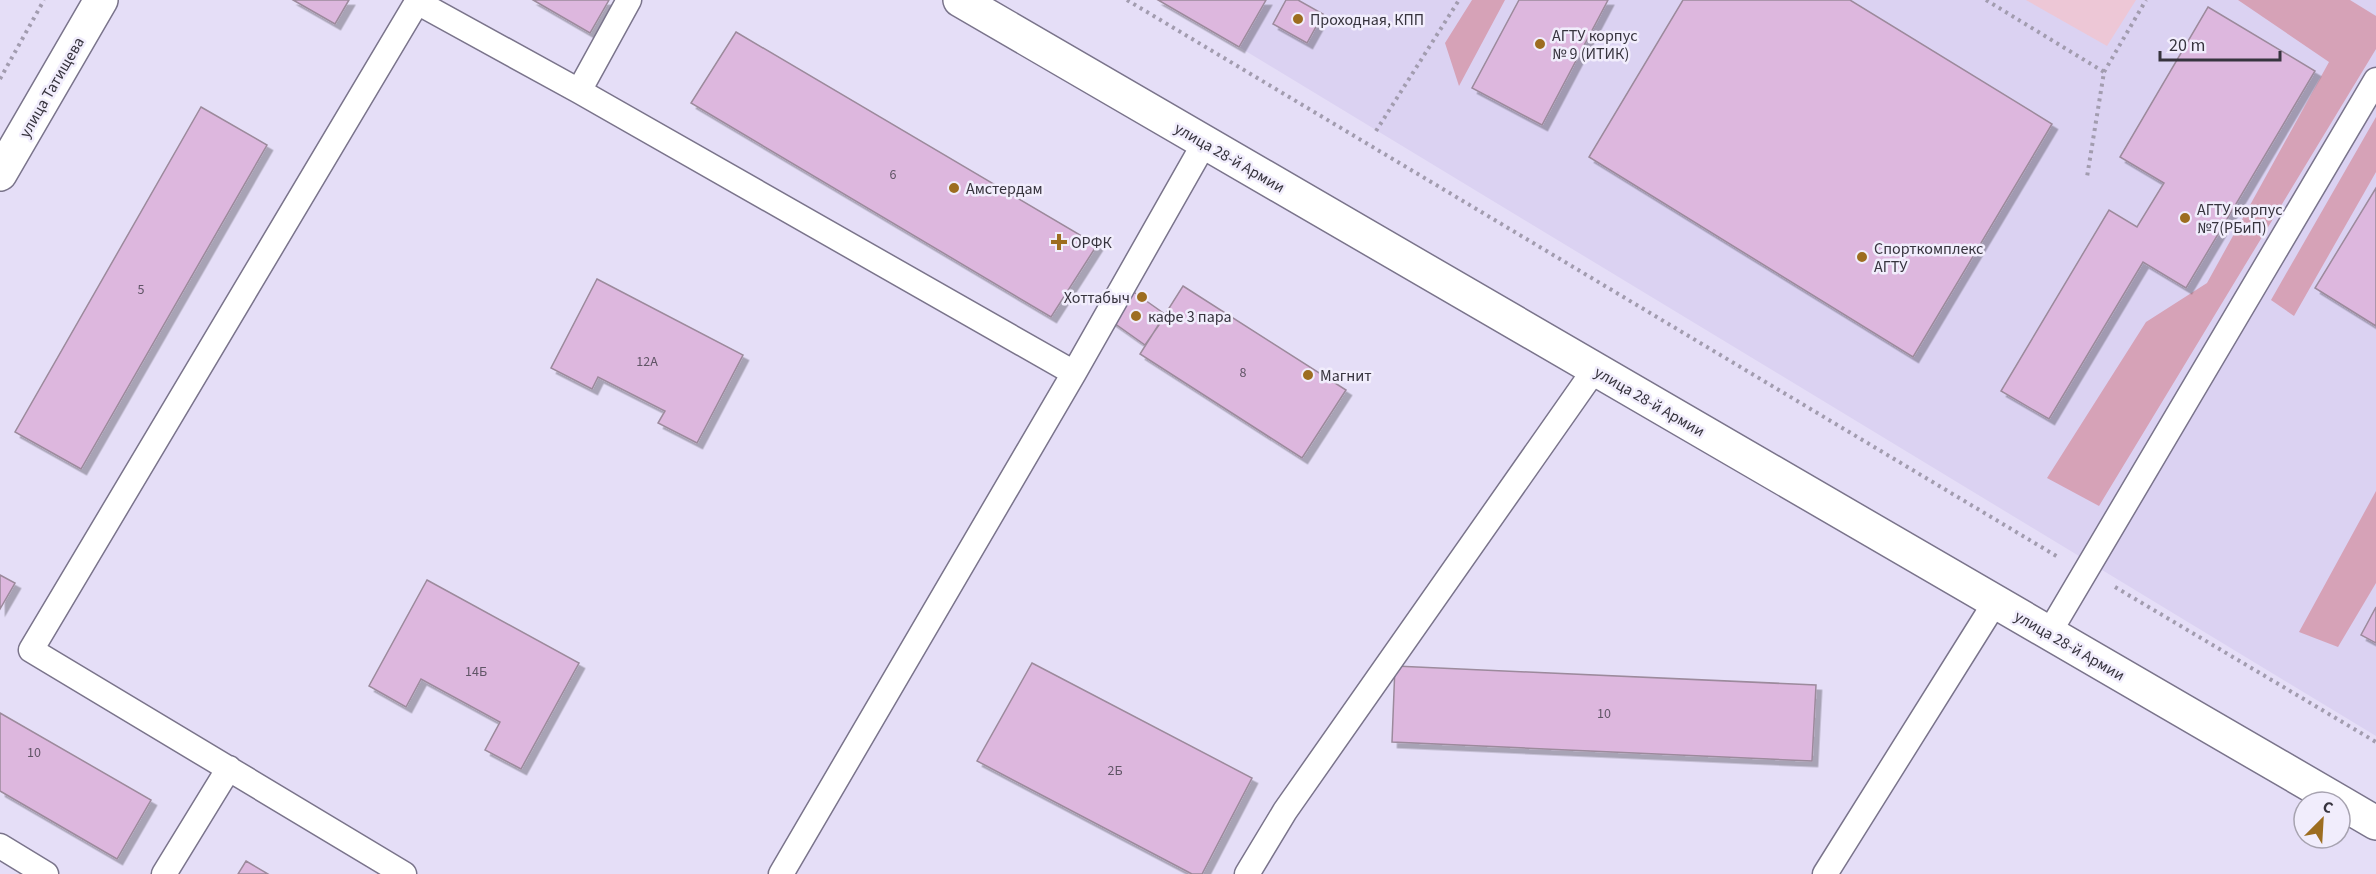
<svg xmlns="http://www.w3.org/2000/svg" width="2376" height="874" viewBox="0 0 2376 874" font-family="'Source Sans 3',sans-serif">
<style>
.built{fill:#dbd2f2}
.green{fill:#edc7d6}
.forest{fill:#d6a2b7}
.building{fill:#ddb7de;stroke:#9c8a9c;stroke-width:1.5;filter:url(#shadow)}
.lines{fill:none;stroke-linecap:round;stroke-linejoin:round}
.service-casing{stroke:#7a748b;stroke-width:27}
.secondary-casing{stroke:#7a748b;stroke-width:36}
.path{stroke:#a29caf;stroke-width:4;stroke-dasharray:3 4.5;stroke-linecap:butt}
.service{stroke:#fff;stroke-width:24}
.secondary{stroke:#fff;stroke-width:33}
.poi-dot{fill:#9d6d20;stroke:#f1edfc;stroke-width:2}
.labels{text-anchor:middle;stroke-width:5;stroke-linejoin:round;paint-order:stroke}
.number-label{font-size:14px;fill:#605566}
.poi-label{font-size:16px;fill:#37343e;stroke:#f1edfc;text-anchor:start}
.street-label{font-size:16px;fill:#37343e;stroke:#f1edfc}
</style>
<defs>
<filter id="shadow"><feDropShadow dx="5.5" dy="5.5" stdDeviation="0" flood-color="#0004"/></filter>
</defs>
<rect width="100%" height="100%" fill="#e5def7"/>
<path class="built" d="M1158,0h1218v736l-1137,-689z"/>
<path class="green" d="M2026,0h110l-29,46z"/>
<path class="forest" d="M1472,0h33l-46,86 -14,-43z
M2238,0h112l26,16v33l-277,457 -52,-28 99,-156 61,-39 122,-221z
M2376,117v55l-82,144 -23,-16z
M2376,491v92l-38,64 -39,-15z"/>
<path class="building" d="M293,0h56l-14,24z
M533,0h76l-19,33z
M1158,0h108l-27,47z
M1286,0h12l25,14 -16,29 -34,-19z
M1519,0h89l-66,125 -70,-37z
M1683,0h167l202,124 -139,233 -324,-200z
M2208,7l107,64 -129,217 -43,-26 -94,157 -48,-28 108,-181 28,17 27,-44 -44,-26z
M736,32l361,213 -46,72 -360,-214z
M201,107l66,38 -186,324 -66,-37z
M2376,188v138l-61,-38z
M597,279l146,76 -46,88 -39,-20 7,-12 -67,-34 -6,12 -41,-21z
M1183,286l163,104 -44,68 -162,-104z
M1128,288l38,27 -21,30 -38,-27z
M0,575l15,8 -15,26z
M427,580l152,83 -58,106 -36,-19 15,-28 -79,-43 -15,28 -37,-21z
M2376,607v36l-15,-8z
M1032,663l220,115 -50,96h-10l-215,-113z
M1395,666l421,19 -4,76 -420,-19z
M0,713l151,87 -34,59 -117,-68z
M246,861l22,13h-30z"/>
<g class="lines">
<defs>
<path id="service" d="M579,91l50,-91
M2049,633l327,-553
M0,846l46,28
M164,874l65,-106
M404,874l-373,-224 386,-648 162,89 495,282
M781,874l293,-501 131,-231
M1247,874l38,-63 310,-442
M1825,874l171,-273"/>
<path id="secondary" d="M960,0l1380,802
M0,174l101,-174
M2340,802l36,21"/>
</defs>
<use href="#service" class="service-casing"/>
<use href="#secondary" class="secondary-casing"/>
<path class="path" d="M1127,0l931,557
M1986,0l118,72 -17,105
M2104,72l42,-72
M0,79l44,-79
M1376,131l83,-131
M2115,587l261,155"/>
<use href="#service" class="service"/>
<use href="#secondary" class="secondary"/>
</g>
<g class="poi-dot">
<circle cx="1298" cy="19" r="6"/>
<circle cx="1540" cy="44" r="6"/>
<circle cx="954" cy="188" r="6"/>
<circle cx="2185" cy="218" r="6"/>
<path d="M1056 233h6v6h6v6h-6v6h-6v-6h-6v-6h6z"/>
<circle cx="1862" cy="257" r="6"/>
<circle cx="1142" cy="297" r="6"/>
<circle cx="1136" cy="316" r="6"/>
<circle cx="1308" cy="375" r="6"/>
</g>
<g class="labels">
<g class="number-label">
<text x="893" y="179">6</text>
<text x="141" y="294">5</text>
<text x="647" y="366">12А</text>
<text x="1243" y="377">8</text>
<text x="476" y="676">14Б</text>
<text x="1604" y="718">10</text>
<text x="34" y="757">10</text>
<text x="1115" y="775">2Б</text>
</g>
<g class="poi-label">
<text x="1310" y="25">Проходная, КПП</text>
<text x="1552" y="41">АГТУ корпус<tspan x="1552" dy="18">№ 9 (ИТИК)</tspan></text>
<text x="966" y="194">Амстердам</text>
<text x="2197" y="215">АГТУ корпус<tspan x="2197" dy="18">№7(РБиП)</tspan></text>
<text x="1071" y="248">ОРФК</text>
<text x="1874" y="254">Спорткомплекс<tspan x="1874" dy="18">АГТУ</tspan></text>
<text x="1130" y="303" text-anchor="end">Хоттабыч</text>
<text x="1148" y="322">кафе 3 пара</text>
<text x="1320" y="381">Магнит</text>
</g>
<g class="street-label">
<text transform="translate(51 87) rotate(-60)" y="6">улица Татищева</text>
<text transform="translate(1230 157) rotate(30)" y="6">улица 28-й Армии</text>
<text transform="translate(1650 401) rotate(30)" y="6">улица 28-й Армии</text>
<text transform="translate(2070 645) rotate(30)" y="6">улица 28-й Армии</text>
</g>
</g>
<g transform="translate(2322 820) rotate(24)"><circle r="28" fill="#f1edfc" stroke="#a7a3b0" stroke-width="1.5"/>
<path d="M0-4.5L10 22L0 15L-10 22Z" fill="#9d6d20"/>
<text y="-9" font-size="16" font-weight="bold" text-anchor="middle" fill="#37343e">С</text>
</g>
<path d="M2160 51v9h120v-9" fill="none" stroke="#37343e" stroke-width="3"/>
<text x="2169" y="51" font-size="18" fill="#37343e" stroke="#f1edfc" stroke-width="4.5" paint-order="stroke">20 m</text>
</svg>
